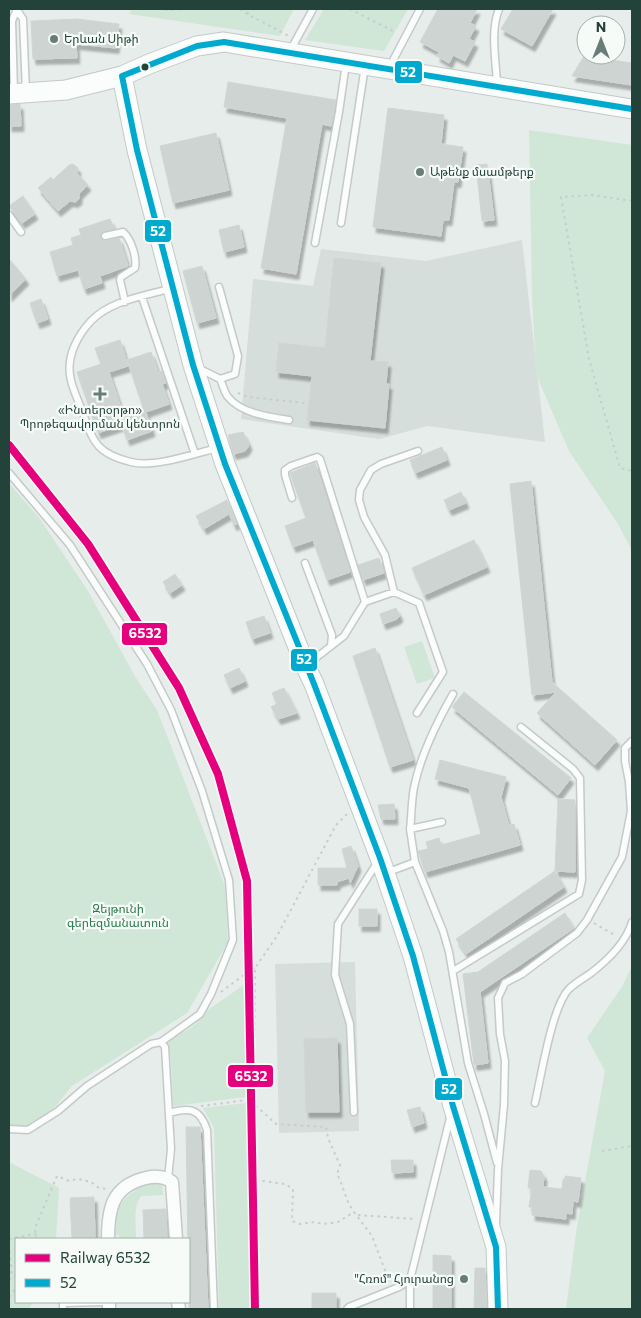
<svg xmlns="http://www.w3.org/2000/svg" width="641" height="1318" viewBox="0 0 641 1318" font-family="Commissioner,'Noto Sans Armenian',sans-serif">
<style>
.built{fill:#d5deda}
.green{fill:#d0e6d7}
.building{fill:#ced4d1;stroke:#cfd6d3;filter:url(#shadow)}
.lines{fill:none;stroke-linecap:round;stroke-linejoin:round}
.lane-casing{stroke:#c4cac7;stroke-width:9}
.street-casing{stroke:#c4cac7;stroke-width:15}
.secondary-casing{stroke:#c2cac7;stroke-width:21}
.path{stroke:#c6cecc;stroke-width:2;stroke-dasharray:2.5 4;stroke-linecap:butt}
.lane{stroke:#fbfcfc;stroke-width:6}
.street{stroke:#fbfcfc;stroke-width:12}
.secondary{stroke:#fbfcfc;stroke-width:19}
.bus-1-casing{stroke:#f6fbf8;stroke-width:10}
.bus-1{stroke:#00a9ce;stroke-width:6}
.rail-1-casing{stroke:#f6fbf8;stroke-width:11}
.rail-1{stroke:#e5007d;stroke-width:8}
.poi-dot{fill:#677e78;stroke:#f6fbf8;stroke-width:2}
.bus-dot{fill:#22423a;stroke:#f6fbf8;stroke-width:2}
.labels{text-anchor:middle;stroke-width:4.5;stroke-linejoin:round;paint-order:stroke}
.poi-label{font-size:12px;fill:#22423a;stroke:#f6fbf8;text-anchor:start}
.park-label{font-size:12px;fill:#2a7b4b;stroke:#f6fbf8}
.line-badge{stroke:#f6fbf8;stroke-width:2}
.badge-label{font-size:14px;text-anchor:middle;font-weight:bold;fill:#fff}
</style>
<defs>
<filter id="shadow"><feDropShadow dx="3" dy="5.5" stdDeviation="1" flood-color="#0004"/></filter>
</defs>
<rect width="100%" height="100%" fill="#e7edea"/>
<path class="built" d="M522,240l23,202 -117,-16 -49,13 -138,-20 12,-140 60,7 8,-37 105,12z
M355,962l4,169 -80,2 -4,-169z"/>
<path class="green" d="M132,9h162l-14,27 -151,-22z
M324,9h84l-24,42 -79,-11z
M529,130l103,15v406l-14,-27 -49,-73 -33,-77 -4,-79z
M9,483l31,36 48,72 48,87 21,32 68,176 3,56 -41,71 -115,73 -35,43 -28,2z
M422,641l13,37 -18,6 -13,-37z
M632,966v343h-66l11,-83 28,-155 -18,-33 36,-53z
M245,984l1,113 -73,9 -2,-45 -3,-20c13,-8 30,-14 37,-29z
M246,1103l4,206h-31l-5,-181 -11,-20z
M9,1162l50,26 -3,51h-40v63h17l-4,7h-20z
M148,1182h14l1,13 -22,1c-8,10 -5,27 -5,41l-5,2h-12v-4h-4c1,-8 0,-17 3,-25 4,-12 20,-22 30,-28z"/>
<path class="building" d="M438,9h39l-7,14 6,3 -7,13 6,3 -10,19 -12,-6 -4,8 -12,-7 2,-4 -19,-10z
M513,9h40l-21,37 -31,-17z
M77,19l42,5 -3,24 -40,-4 1,14 -44,1 -2,-38z
M584,56l48,7v22l-60,-9z
M228,82l108,18 -5,26 -9,-2 -26,150 -35,-6 26,-150 -63,-11z
M20,104l1,22h-12v-21z
M388,108l56,7 -3,29 22,3 -5,35h-4l-5,38h-6l-2,16 -68,-9z
M216,133l13,57 -56,13 -13,-57z
M73,164l5,4 -1,5 11,12 -9,9v5l-4,3 -5,-1 -12,10 -20,-23 13,-11 2,3 16,-15z
M487,164l7,56 -12,1 -6,-56z
M23,196l12,18 -13,9 -13,-17z
M110,219l4,10 -12,3 -2,6 6,3 13,-3 9,28 -28,10 2,7 -18,6 -6,-19 -21,6 -7,-24 23,-7 -2,-7 10,-3 -2,-6z
M239,225l5,22 -20,5 -5,-22z
M334,258l47,5 -11,98 18,1 -2,22h3l-4,44 -78,-8 5,-44 -36,-4 3,-29 46,5z
M9,259l17,20 -17,17z
M202,266l14,52 -19,5 -14,-52z
M41,299l7,20 -11,4 -7,-20z
M120,340l8,26 -19,6 14,42 20,-7 -16,-47 24,-8 7,20 4,-1 4,12 -4,1 7,20 -23,8 6,19 -25,9 -5,-15 -24,8 -21,-61 24,-8 -6,-16z
M243,432l6,12 -1,3 -3,4 -12,3 -5,-19z
M442,447l5,13 -32,13 -5,-13z
M315,463l35,109 -23,8 -14,-40 -20,7 -8,-21 21,-8 -16,-45z
M531,481l21,201 65,58 -22,25 -58,-52 19,-21 -24,3 -22,-211z
M461,492l5,11 -17,7 -5,-10z
M227,500l10,24 -3,1 -5,-11 -25,15 -8,-13z
M474,540l13,27 -63,28 -12,-27z
M379,558l5,15 -21,7 -5,-15z
M175,574l7,11 -12,8 -7,-11z
M396,608l4,8 -3,3 -14,5 -3,-10z
M264,616l6,17 -18,6 -6,-17z
M375,648l38,112 -23,7 -37,-111z
M239,668l6,13 -15,7 -6,-13z
M284,688l13,25 -19,6 -7,-12 6,-3 -5,-11z
M464,692l107,86 -13,17 -106,-88z
M440,760l66,17 -5,20 8,29 5,-2 6,21 -95,27 -7,-21 10,-2 -2,-7 13,-4 2,7 40,-11 -12,-46 -34,-9z
M558,799l17,1v72l-20,-1z
M394,804l1,15h-14l-3,-14z
M351,846l7,20 -8,17 -1,-5 -12,4v3h-19v-17h29l-5,-19z
M555,871l9,16 -98,67 -10,-15z
M359,909h18v17h-18z
M565,913l9,15 -1,1 -93,63 8,71 -14,2 -11,-91 15,-2z
M337,1038l2,74h-33l-2,-73z
M420,1107l4,16 -12,4 -5,-17z
M186,1127h14l8,182h-19z
M391,1160h22v12l-21,1z
M530,1170l11,1 3,5 -1,11 19,2 1,-9 3,-4 15,2 -3,24 -5,-1 -1,13 -6,-1v6l-34,-4 1,-8h-4l3,-19h-4z
M94,1197l1,42h-23l-2,-41z
M166,1209l1,30h-23l-1,-29z
M433,1255l18,1v53h-18z
M475,1268h10l2,41h-13z
M312,1293h24v16h-24z"/>
<g class="lines">
<defs>
<path id="lane" d="M17,10l6,9 3,73
M290,51l23,-42
M389,68l31,-59
M497,84c-1,-24 -7,-53 2,-75
M14,91l-2,-70 5,-12
M9,215l12,17
M341,223l24,-157
M105,236l18,-4c8,7 14,25 12,36l-14,9 -1,3 5,22
M315,243l24,-131 7,-49
M172,288c-26,8 -61,12 -81,33 -13,14 -24,34 -21,54 1,11 7,22 11,33 12,32 13,45 50,54 23,6 63,-8 86,-14
M142,297l53,157
M196,367l24,12 15,-5 3,-18 -19,-69
M220,379c3,6 4,13 8,18 14,17 42,20 61,23
M9,473l61,72 77,119 24,46 31,81 27,89 4,60 -22,54 -11,20 -39,28 -10,2 -64,42 -29,25 -30,19 -19,-1
M292,498l-7,-23v-5l6,-4 26,-9 3,2 45,143
M305,563l27,72 -1,11
M394,592l-9,-37 -21,-38 -5,-17 1,-10 11,-20 10,-6 37,-13
M308,664l36,-28 21,-34 29,-10 25,11 24,69 -26,41
M442,822l-32,7 5,33 28,69 6,21 19,111 16,51 13,49
M410,829c2,-15 1,-31 5,-46 7,-31 22,-61 38,-89
M386,873l29,-11
M453,971l126,-77 3,-14 -2,-102 -7,-9 -52,-42
M161,1042l4,5 6,102 -3,30
M535,1103c6,-26 17,-97 34,-114 6,-6 15,-11 22,-16 17,-13 35,-31 41,-51
M354,1112l-4,-88 -15,-49 3,-51 39,-61
M169,1113c20,-6 31,-5 38,17l7,179
M496,1223l2,-54 6,-64 1,-44 -5,-27 -2,-36 7,-15 17,-9 55,-41 10,-13 35,-63 9,-46 -2,-29 -4,-21v-13l7,-7
M63,1309v-6l39,-1
M347,1309l2,-2 50,-20 11,-7
M410,1309v-29l40,-162"/>
<path id="street" d="M108,1239c0,-30 4,-53 38,-61 9,-2 18,-2 26,4l4,57
M178,1302l1,7
M109,1309v-7"/>
<path id="secondary" d="M122,76l15,74 56,215 32,99 81,203 8,17 66,174 33,98 40,150 43,141 2,62
M9,94l57,-4 56,-14 27,-12 48,-18 27,-4 408,67"/>
</defs>
<use href="#lane" class="lane-casing"/>
<use href="#street" class="street-casing"/>
<use href="#secondary" class="secondary-casing"/>
<path class="path" d="M165,9l1,1 23,-1
M240,9l7,5 42,22
M350,9l45,23
M247,14l4,-5
M632,201l-40,-6 -31,2 28,162 31,109 12,3
M238,393l10,4 57,6
M347,814l-11,11 -59,111 -22,32 -1,136 22,20 50,3 2,11 12,27 -3,9c7,13 8,26 17,38
M594,923l22,13
M221,992l27,-20 7,-4
M201,1106l46,-6 7,4 1,76
M602,1151l30,-5
M358,1215l57,4
M9,1239l26,-5 4,5
M36,1239l-1,-11 22,-52 12,5 9,-2 13,3 8,6 9,1
M9,1245l3,30
M9,1272l7,5
M9,1278l7,5
M9,1297l7,-9
M258,1309l-3,-129 30,4 8,5 -1,32 8,3 15,-2 8,2 15,-2 16,-10 18,24 17,45"/>
<use href="#lane" class="lane"/>
<use href="#street" class="street"/>
<use href="#secondary" class="secondary"/>
<defs>
<path id="bus-1" d="M498,1309l-2,-62 -43,-141 -40,-150 -33,-98 -66,-174 -89,-220 -32,-99 -56,-215 -15,-74 75,-30 27,-4 408,67"/>
</defs>
<use href="#bus-1" class="bus-1-casing"/>
<use href="#bus-1" class="bus-1"/>
<defs>
<path id="rail-1" d="M9,445l79,99 91,144 39,86 29,107 8,428"/>
</defs>
<use href="#rail-1" class="rail-1-casing"/>
<use href="#rail-1" class="rail-1"/>
</g>
<g class="poi-dot">
<circle cx="54" cy="39" r="5"/>
<circle cx="420" cy="172" r="5"/>
<path d="M97.5 386.5h5v5h5v5h-5v5h-5v-5h-5v-5h5z"/>
<circle cx="464" cy="1279" r="5"/>
</g>
<circle class="bus-dot" cx="145" cy="67" r="4.5"/>
<g class="labels">
<g class="poi-label">
<text x="64" y="43">Երևան Սիթի</text>
<text x="430" y="176">Աթենք մսամթերք</text>
<text x="100" y="414" text-anchor="middle">«Ինտերօրթո»<tspan x="100" dy="14">Պրոթեզավորման կենտրոն</tspan></text>
<text x="454" y="1283" text-anchor="end">"Հռոմ" Հյուրանոց</text>
</g>
<g class="park-label">
<text x="118" y="913">Զեյթունի<tspan x="118" dy="14">գերեզմանատուն</tspan></text>
</g>
</g>
<g class="line-badge">
<rect x="394" y="60" width="29" height="24" rx="5" fill="#00a9ce"/>
<rect x="144" y="219" width="28" height="24" rx="5" fill="#00a9ce"/>
<rect x="121" y="622" width="47" height="24" rx="5" fill="#e5007d"/>
<rect x="290" y="648" width="28" height="24" rx="5" fill="#00a9ce"/>
<rect x="227" y="1064" width="47" height="24" rx="5" fill="#e5007d"/>
<rect x="434" y="1077" width="29" height="24" rx="5" fill="#00a9ce"/>
</g>
<g class="badge-label">
<text x="408" y="77">52</text>
<text x="158" y="236">52</text>
<text x="145" y="638">6532</text>
<text x="304" y="664">52</text>
<text x="251" y="1081">6532</text>
<text x="449" y="1094">52</text>
</g>
<rect width="641" height="1318" fill="none" stroke="#22423a" stroke-width="20"/>
<rect x="15" y="1238" width="175" height="65" fill="#f6fbf8" stroke="#a1b1ac"/>
<rect x="25" y="1254" width="25" height="8" fill="#e5007d" stroke="#a1b1ac"/>
<text x="60" y="1263" font-size="15" fill="#22423a">Railway 6532</text>
<rect x="25" y="1279" width="25" height="8" fill="#00a9ce" stroke="#a1b1ac"/>
<text x="60" y="1288" font-size="15" fill="#22423a">52</text>
<g transform="translate(601 40)"><circle r="24" fill="#f6fbf8" stroke="#a1b1ac"/>
<path d="M0-4L9 19L0 12L-9 19Z" fill="#677e78"/>
<text y="-8" font-size="14" font-weight="bold" text-anchor="middle" fill="#22423a">N</text>
</g>
</svg>
